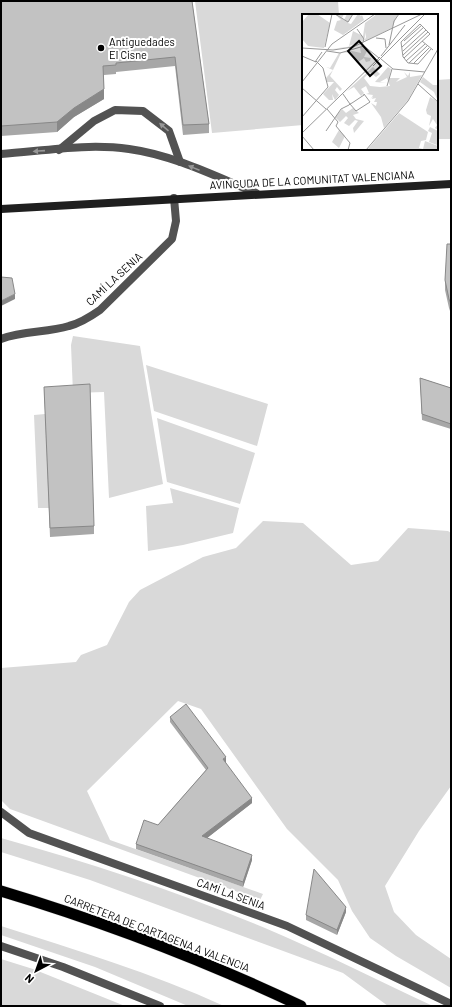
<svg xmlns="http://www.w3.org/2000/svg" width="452" height="1007" viewBox="0 0 452 1007" font-family="Barlow,sans-serif">
<style>
.green{fill:#d9d9d9}
.lines{fill:none;stroke-linecap:round;stroke-linejoin:round}
.trunk-casing{stroke:#dbdbdb;stroke-width:12}
.service{stroke:#525252;stroke-width:8}
.minor{stroke:#525252;stroke-width:8}
.secondary{stroke:#1f1f1f;stroke-width:8}
.trunk{stroke:#000;stroke-width:11}
.wall{fill:#a7a7a7}
.shaded-wall{fill:#888}
.building{fill:#c2c2c2;stroke:#888}
.oneway{fill:#979797}
.poi-dot{fill:#000;stroke:#fff;stroke-width:1.5}
.labels{text-anchor:middle;stroke-width:4;stroke-linejoin:round;paint-order:stroke}
.poi-label{font-size:11px;fill:#000;stroke:#fff;text-anchor:start}
.street-label{font-size:11px;fill:#000;stroke:#fff}
.inset-road{fill:none;stroke:#999;stroke-width:1}
.view{fill:#000;fill-opacity:0.15;stroke:#000;stroke-width:2}
.inset-edge{fill:none;stroke:#000;stroke-width:2}
</style>
<rect width="100%" height="100%" fill="#fff"/>
<path class="green" d="M195,1h143l1,14h-36v110l-91,8z
M451,79v60h-14v-59z
M73,336l67,10 23,138 -54,14 -5,-106 -31,1 -2,-48z
M146,365l122,39 -11,42 -103,-35z
M45,414l4,94h-11l-4,-93z
M157,418l98,35 -15,51 -73,-22z
M170,488l69,20 -6,25 -50,12 -35,6 -2,-45 27,-3z
M263,521l40,2 48,42 27,-4 30,-33 40,3 3,2v253l-32,45 -34,55 9,26 22,23 35,24v29l-55,-32 -26,-18 -18,-27 -14,-31 -51,-51 -86,-120 -23,-8 -91,90 23,49 153,54 -3,6 -250,-91 -9,-9v-132l75,-6 5,-7 26,-10 22,-43 11,-12 63,-33 33,-9z
M1,838c89,25 178,54 264,90 57,24 112,52 168,78h-45l-45,-33 -253,-93 -89,-28z
M1,926c75,24 151,47 223,80h-36l-93,-39 -94,-32z
M1,959l32,10 92,37h-124z"/>
<g class="lines">
<defs>
<path id="trunk" d="M1,891c100,30 205,70 300,115"/>
</defs>
<use href="#trunk" class="trunk-casing"/>
<path class="service" d="M59,150l35,-29 21,-11 28,1 26,20 11,31"/>
<path class="minor" d="M1,154c42,-3 86,-11 128,-5 44,6 86,27 127,44
M1,339c22,-9 46,-6 68,-13 12,-3 21,-9 31,-16l72,-71 4,-18 -2,-23
M1,812l28,21 258,93 164,78
M1,946l62,21 97,39"/>
<path class="secondary" d="M1,209l450,-25"/>
<use href="#trunk" class="trunk"/>
</g>
<path class="wall" d="M1,1h191l17,123v9l-26,2 -8,-69 -59,6v2l-12,1v24l-30,18 -17,15 -56,4z
M451,244v70l-2,-6 -4,-18v-10z
M420,378l31,10v41l-29,-9z
M44,387l50,139v8l-44,3z
M170,717l56,45h-1l27,41 -45,35 45,22 -9,27 -107,-38v-5l22,-19 48,-55 -36,-48z
M346,912l-9,23 -31,-15v-5z"/>
<path class="shaded-wall" d="M104,89v10l-30,18 -17,15v-10l17,-14z
M15,294v5l-14,7v-5z
M226,757v5l-3,2v-5z
M252,798v5l-50,39v-6z
M252,855v5l-9,27v-5z
M346,907v5l-9,23v-5z"/>
<path class="building" d="M1,1h191l17,123 -26,1 -8,-68 -59,6v2l-13,1 1,23 -30,19 -17,14 -56,4z
M447,244h4v60l-2,-5 -4,-19z
M1,277l11,1 3,16 -14,7z
M420,378l31,10v36l-29,-10z
M90,384l4,142 -44,2 -6,-141z
M186,704l40,53 -3,2 29,39 -50,38 50,19 -9,27 -107,-38 8,-24 14,5 50,-57 -38,-51z
M314,869l32,38 -9,23 -31,-15z"/>
<defs><path id="oneway-solid" d="M-6-.8H1V-3.2L6.5 0L1 3.2V.8H-6Z"/></defs>
<g class="oneway">
<use href="#oneway-solid" transform="translate(164 127) rotate(-139)"/>
<use href="#oneway-solid" transform="translate(39 151) rotate(176)"/>
<use href="#oneway-solid" transform="translate(194 168) rotate(-158)"/>
</g>
<circle class="poi-dot" cx="101" cy="48" r="4"/>
<g class="labels">
<g class="poi-label">
<text x="109" y="46">Antiguedades<tspan x="109" dy="13">El Cisne</tspan></text>
</g>
<g class="street-label">
<text transform="translate(312 180) rotate(-3)" y="4">AVINGUDA DE LA COMUNITAT VALENCIANA</text>
<text transform="translate(114 279) rotate(-43)" y="4">CAMÍ LA SENIA</text>
<text transform="translate(231 894) rotate(20)" y="4">CAMÍ LA SENIA</text>
<text transform="translate(157 933) rotate(21)" y="4">CARRETERA DE CARTAGENA A VALENCIA</text>
</g>
</g>
<g transform="translate(302 14)">
<rect width="136" height="136" fill="#fff"/>
<path d="M7,0h8l13,9 -6,25 -16,-2 -6,-7v-17zM33,0h9l-2,4 2,2 3,-6h6l-5,9 3,1 7,-10 3,2 -3,4 4,-5 2,5 -21,15 -9,-5 3,-9 4,-1zM75,0h21l-6,14 -27,13 -11,5 -10,2 -14,1 17,-2 17,-5 2,-5 -1,-5v5l-2,4 -14,5 4,-15 10,5 2,-13zM61,32l5,3 -4,8 7,1 -1,3 -4,1 -2,-4 -7,5 -6,-11 -10,1 -8,17 -3,6 12,13 -2,2 -3,-4 -2,3 4,5 -4,5 -3,-6 1,6h-4l-6,-6 11,-12h-8v-4l7,-8 -7,-3 4,1 9,-15 13,-2 9,2 -1,-5zM71,53l7,7 -4,3 -6,-5 -6,6 6,8 10,1 10,-1 -3,-8 -7,4 7,1 -12,-1 13,-15 3,2 -2,9h11l-4,4 11,-5 -3,-5 4,4 2,-4v5l12,-2 -14,25 -24,28 -3,-11 -10,-14 5,3 1,-4h-3l2,-4 -4,1 1,-3 -3,4 3,-5 -7,-1 3,-1 -3,-7 -5,3 3,4 -3,3 -7,-9 -7,4zM121,63l10,8h5v16l-4,-9 -14,-10zM128,83l8,5v28l-3,-2 2,-3 -4,-6 -4,7 2,-10 -4,-2 -1,-4zM51,94l6,5 -6,2 3,4 8,2 -10,12 -1,-5 5,-7 -3,-1 -6,6 -5,-3 4,-5 -2,-2 -6,6 -5,-5 7,-8 4,4zM97,99l29,19 -2,8 -5,1 -2,7 4,1 2,-8 13,5v4h-71zM128,113l8,4 -1,14 -8,-3 3,-9 -4,-2zM37,116l6,6 -6,12 -7,-6z" fill="#d9d9d9"/>
<path class="inset-road" d="M33,0l13,8 5,-8M55,15l7,10 -1,3M74,24l9,1 1,9M102,27l18,-16M120,27l11,9M87,31l5,-24 5,-7M23,33l7,-33M100,33l22,-20M0,34l31,2 20,-3 69,-33M25,37l13,2 24,-7 15,12M101,37l23,-21M101,41l25,-23M0,42l14,6M79,42l24,-31M102,44l26,-24 -10,-10 -19,18 2,15 1,1 4,5h1l9,1 13,-15M79,45l12,10 32,3M104,47l19,-17M13,48l7,-10M107,49l18,-17M112,49l15,-15M71,52l52,-52M0,68l30,-38 43,-30M116,70l20,18M85,72l5,-17M0,74l24,21M25,95l11,13 -2,4 14,17 -2,7M0,103l26,-30 -5,-19 -7,-7M24,117l15,-22 8,-4 1,-1 2,-1 12,-8v-1l6,8 -14,9 -6,-7 -7,-10M0,119l78,-76M0,122l12,14M64,136l42,-49 30,-52"/>
<path class="view" d="M57,27l22,25 -11,10 -22,-25z"/>
<rect width="136" height="136" class="inset-edge"/>
</g>
<rect width="452" height="1007" fill="none" stroke="#000000" stroke-width="4"/>
<g transform="translate(36 971) rotate(221)" stroke="#ffffff" stroke-width="3" paint-order="stroke">
<path d="M0-3L7 15L0 10L-7 15Z" fill="#000000"/>
<text y="-6" font-size="11" font-weight="bold" text-anchor="middle" fill="#000000">N</text>
</g>
</svg>
